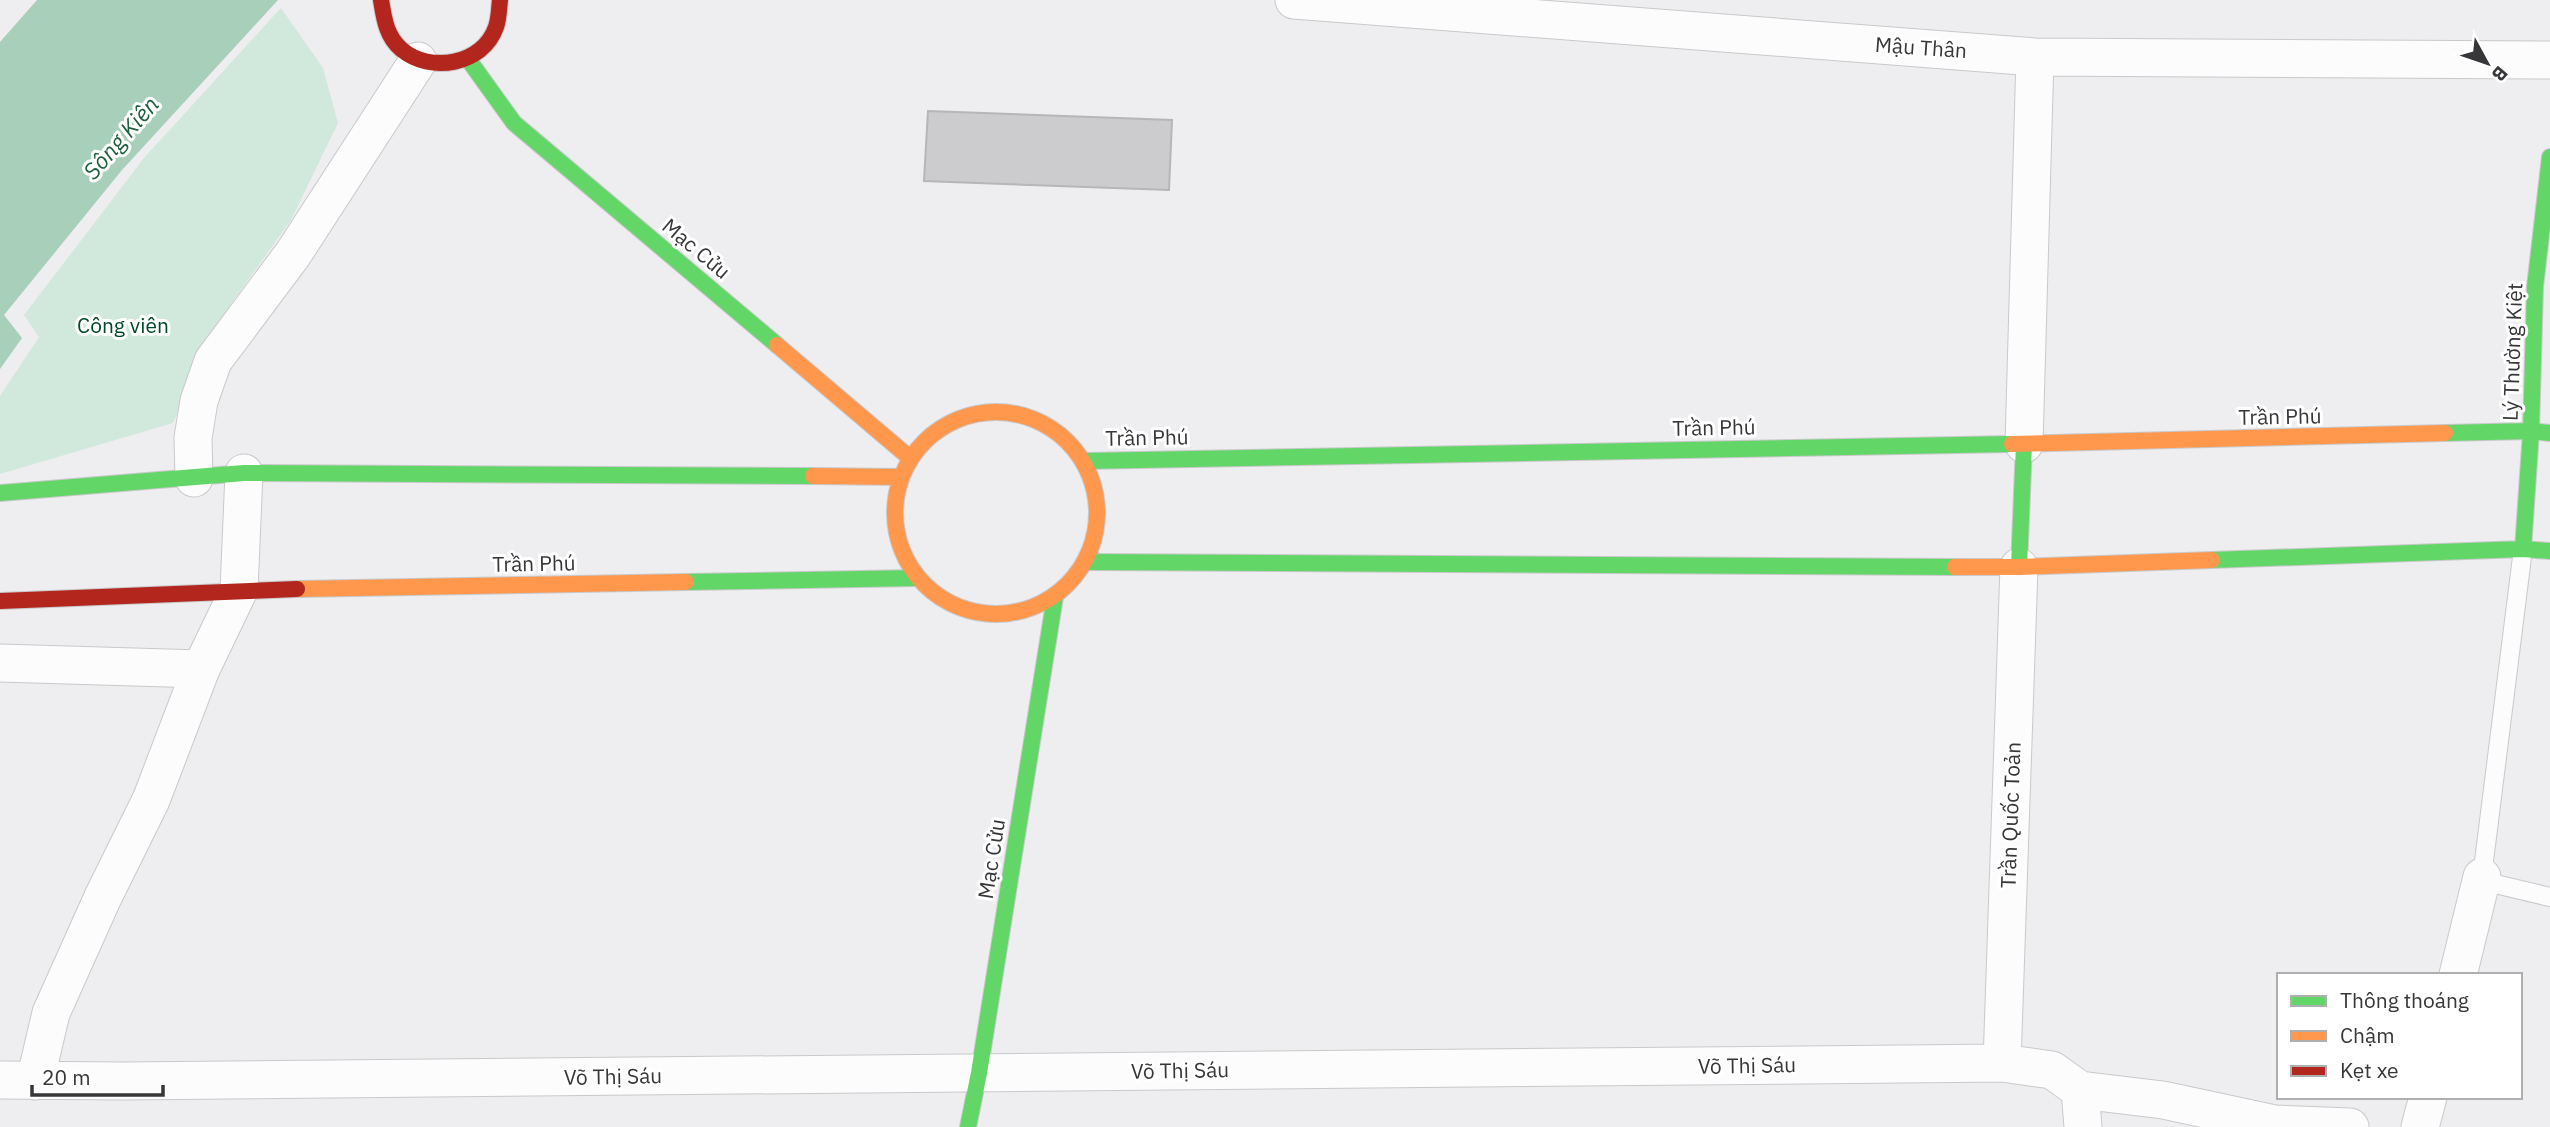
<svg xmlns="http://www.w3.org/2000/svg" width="2550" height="1127" viewBox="0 0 2550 1127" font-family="'IBM Plex Sans',sans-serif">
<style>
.green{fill:#d1e9dc}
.water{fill:#a8cfb9}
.building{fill:#cccbce;stroke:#b6b5b8;stroke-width:2}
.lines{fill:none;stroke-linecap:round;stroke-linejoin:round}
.lane-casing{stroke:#c9c9cb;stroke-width:20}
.street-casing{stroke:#c9c9cb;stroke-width:39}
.fast-casing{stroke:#c9c9cb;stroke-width:18}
.slow-casing{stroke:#c9c9cb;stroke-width:18}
.jam-casing{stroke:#c9c9cb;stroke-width:18}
.lane{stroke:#fcfcfd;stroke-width:18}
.street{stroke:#fcfcfd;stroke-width:37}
.fast{stroke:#63d668;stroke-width:16}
.slow{stroke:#ff974d;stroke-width:16}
.jam{stroke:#b3261e;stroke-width:16}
.labels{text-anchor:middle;stroke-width:6;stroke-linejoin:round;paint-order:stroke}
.street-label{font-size:21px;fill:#373639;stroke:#fff}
.park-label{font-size:21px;fill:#00482b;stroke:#fff}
.water-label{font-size:23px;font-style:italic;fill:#1e5f40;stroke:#fff}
</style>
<rect width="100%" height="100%" fill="#eeedf0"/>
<path class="green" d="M281,8l42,60 15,55 -47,97 -72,101 -46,102 -173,51v-78l39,-59 -15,-22 120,-157z"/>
<path class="water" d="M37,0h241l-156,170 -118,145 18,23 -22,31v-327z"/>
<path class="building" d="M928,111l244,9 -3,70 -245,-9z"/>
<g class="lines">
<defs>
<path id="lane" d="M2523,549l-41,328 9,6 59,14"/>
<path id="street" d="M1294,0l741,57 515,3
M2024,444l11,-387
M194,478l-1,-40 6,-37 14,-40 80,-107 125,-193
M0,663l201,6
M2458,975l24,-98
M2002,1063l17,-496
M0,1080l124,1 1878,-18 50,7 28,20 83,10 112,24 75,3
M35,1081l16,-68 52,-116 48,-97 50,-131 38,-79 5,-117
M2080,1090l3,37
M2420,1127l8,-30"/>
<path id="fast" d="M468,59l46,64 263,222
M2445,433l86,-2 19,2
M1085,461l927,-17
M0,493l244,-20 569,3
M2523,549l8,-118 4,-144 15,-130
M2212,560l311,-11 27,2
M1086,562l869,5
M2019,567l5,-123
M686,582l231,-4
M968,1127l11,-54 76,-476"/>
<path id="slow" d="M777,345l133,113
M895 513a101 101 0 1 1 202 0a101 101 0 1 1-202 0Z
M2012,444l433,-11
M813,476l88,1
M1955,567h64l193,-7
M297,589l389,-7"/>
<path id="jam" d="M381,0c3,18 5,36 20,49 29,25 82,16 95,-22 3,-8 3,-19 4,-27
M0,601l297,-12"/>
</defs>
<use href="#lane" class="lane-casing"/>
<use href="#street" class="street-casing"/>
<use href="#fast" class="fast-casing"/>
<use href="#slow" class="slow-casing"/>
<use href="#jam" class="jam-casing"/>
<use href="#lane" class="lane"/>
<use href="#street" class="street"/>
<use href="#fast" class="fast"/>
<use href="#slow" class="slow"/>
<use href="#jam" class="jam"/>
</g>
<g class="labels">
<g class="street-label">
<text transform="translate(1921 48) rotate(4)" y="7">Mậu Thân</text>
<text transform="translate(696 249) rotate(40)" y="7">Mạc Cửu</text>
<text transform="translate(2513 352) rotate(-88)" y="7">Lý Thường Kiệt</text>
<text transform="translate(2280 417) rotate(-1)" y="7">Trần Phú</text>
<text transform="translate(1714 428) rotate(-1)" y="7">Trần Phú</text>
<text transform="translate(1147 438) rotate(-1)" y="7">Trần Phú</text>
<text transform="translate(534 564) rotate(-1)" y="7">Trần Phú</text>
<text transform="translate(2011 815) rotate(-88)" y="7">Trần Quốc Toản</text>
<text transform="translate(992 859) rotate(-81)" y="7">Mạc Cửu</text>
<text transform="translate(1747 1066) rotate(-1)" y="7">Võ Thị Sáu</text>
<text transform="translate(1180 1071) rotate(-1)" y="7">Võ Thị Sáu</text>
<text transform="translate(613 1077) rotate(-1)" y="7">Võ Thị Sáu</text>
</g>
<g class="park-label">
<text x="123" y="333">Công viên</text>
</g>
<g class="water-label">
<text transform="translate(121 138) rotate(-49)" y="8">Sông Kiên</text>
</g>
</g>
<rect x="2277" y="973" width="245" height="126" fill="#ffffff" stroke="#afafb0" stroke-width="2"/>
<rect x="2291" y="996" width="35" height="10" fill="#63d668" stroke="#afafb0" stroke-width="2"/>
<text x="2340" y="1008" font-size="21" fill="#373639">Thông thoáng</text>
<rect x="2291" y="1031" width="35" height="10" fill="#ff974d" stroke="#afafb0" stroke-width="2"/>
<text x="2340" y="1043" font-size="21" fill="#373639">Chậm</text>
<rect x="2291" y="1066" width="35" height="10" fill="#b3261e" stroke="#afafb0" stroke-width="2"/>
<text x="2340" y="1078" font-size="21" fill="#373639">Kẹt xe</text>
<g transform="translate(2487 63) rotate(130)" stroke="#ffffff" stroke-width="5" paint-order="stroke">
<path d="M0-5L12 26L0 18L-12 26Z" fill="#373639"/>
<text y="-10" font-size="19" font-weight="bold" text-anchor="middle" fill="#373639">B</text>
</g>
<path d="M32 1085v10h131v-10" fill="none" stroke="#373639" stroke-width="3.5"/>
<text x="42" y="1085" font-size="21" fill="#373639" stroke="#ffffff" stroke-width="5" paint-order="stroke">20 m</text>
</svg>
